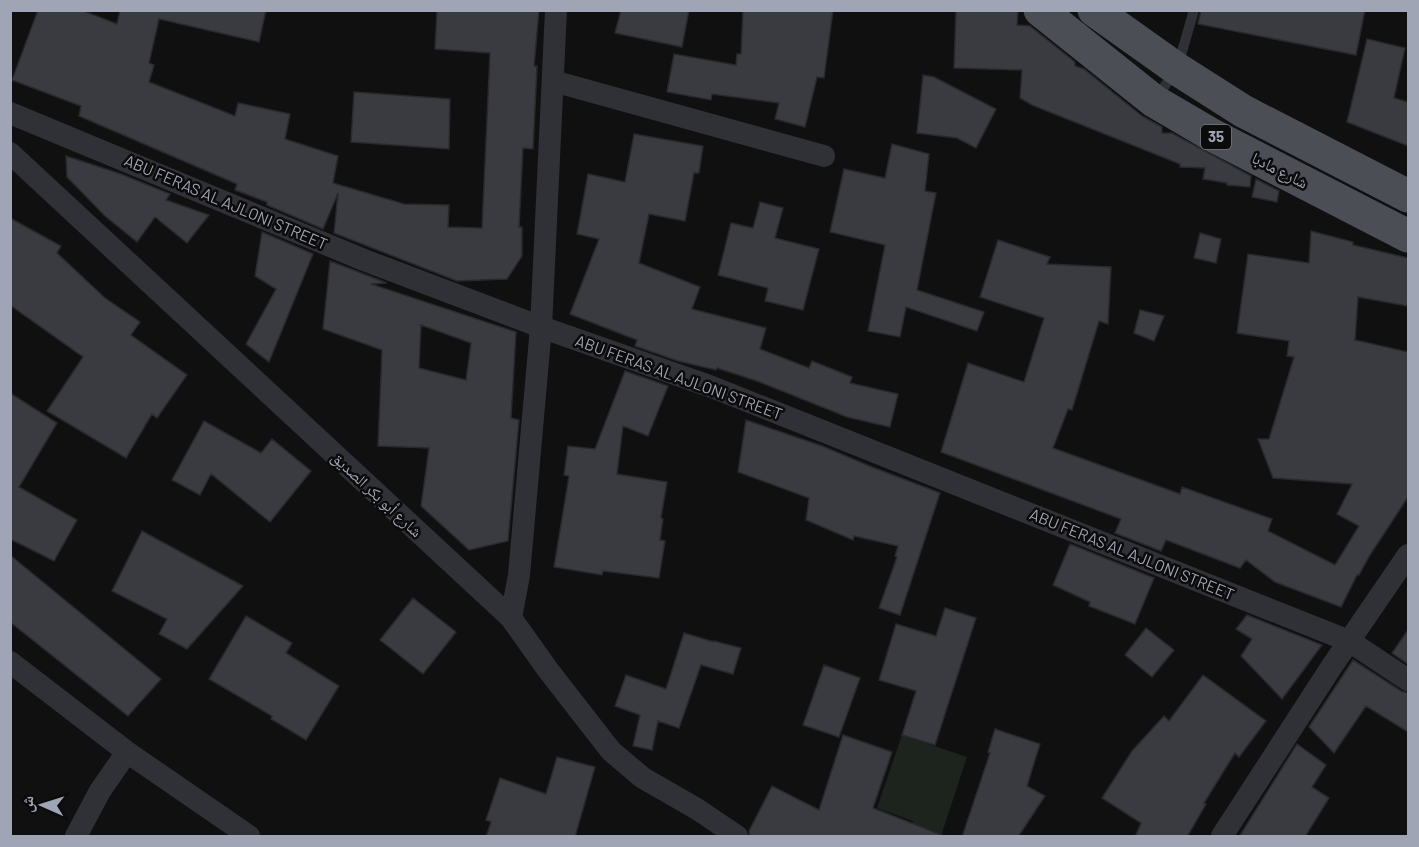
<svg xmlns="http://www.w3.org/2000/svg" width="1419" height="847" viewBox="0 0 1419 847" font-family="Barlow,'Noto Naskh Arabic',sans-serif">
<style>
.green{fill:#1c241d}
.building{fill:#3a3b41;stroke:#29292d;stroke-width:1.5;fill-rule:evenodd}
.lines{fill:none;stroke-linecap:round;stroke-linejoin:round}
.service{stroke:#303137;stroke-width:10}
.minor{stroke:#303137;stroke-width:22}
.primary{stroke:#4c4e56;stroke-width:33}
.labels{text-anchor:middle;stroke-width:5;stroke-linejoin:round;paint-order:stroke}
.shield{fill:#0b0b0c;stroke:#737782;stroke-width:1.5}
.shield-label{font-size:15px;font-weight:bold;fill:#9fa5b4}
.street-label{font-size:16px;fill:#9fa5b4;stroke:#0b0b0c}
</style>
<rect width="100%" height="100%" fill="#101011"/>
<path class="green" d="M902,735l65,22 -26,79 -30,-6 2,-9 -36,-13z"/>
<path class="building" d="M38,10h43l36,14 3,-14h146l-7,32 -100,-23 -10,44 5,2 -5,17 86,34 3,-13 52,11 -5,25 53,17 -5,27 71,21 45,1 -1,22 34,1 8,-175 -55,-4 2,-39h102l-5,56h3l-4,83 -10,-1 -4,79h3v29l-15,23 -50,2 -123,-48 4,-40 -15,36 -56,-24v-3l-32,-12 2,-6 -158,-68 2,-10 -69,-26z
M621,10h68l-7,37 -67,-14z
M743,10h90l-9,68 -7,-1 -12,50 -30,-8 4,-16 -67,-9 -1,6 -44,-8 7,-38 62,11 1,-11h4z
M956,10h62l-1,15 13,1 45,36v4l9,3 58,47 20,11v6h10l79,43 -1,11 -23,-2v-2l-24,-4 2,-11 -25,-1v-3l-148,-59 -12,-7 2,-28 -68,-2z
M1201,10h164l-9,45 -158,-31z
M1367,39l38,9 -11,50 14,4v44l-61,-24z
M923,75l11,2 62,32 -20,39 -19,-10 -40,-5z
M354,92l96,7 -1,50 -98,-7z
M634,134l69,12 -4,27h-5l-9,48 -36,-7 -10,49 61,24 -8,22 74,19 -6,21 49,19 3,-7 40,16 -2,6 48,11 -8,33 -43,-10 -90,-36 -40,-13 -1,2 -38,-9 -43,-15 2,-6 -67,-26 29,-75 -22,-5 11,-60 37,8z
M892,144l37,10 -4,37 11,2 -19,97 67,22 -7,19 -71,-24 -6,30 -32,-6 17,-86 -55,-13 14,-63 41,9z
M66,156l55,18 49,20 -4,6 43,15 -22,28 -32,-26 -18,25 -32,-26 -38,-39z
M1256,179l23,12 -2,11 -25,-5z
M760,202l23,6 -8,30 44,11 -16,61 -38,-9 3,-13 -50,-13 13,-52 22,5z
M10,218l51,28 -4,7 48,45 35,24 -9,13 56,40 -30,43 -5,-4 -26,44 -79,-47 36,-54 -73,-52z
M1311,231l42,11v3l55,13v48l-50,-9 -3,43 53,12v145l-38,58 -11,20h-2l-16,32 -66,-25 -29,-22 -6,8 -74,-28 -5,11 -46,-18 6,-14 -180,-67 27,-89 56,19 20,-64 -64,-21 18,-57 52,17 -3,7 64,3 -3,57 -9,-3 -27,89 -4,-1 -15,39 127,46 2,-7 90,32 -4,12 67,34 24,-39 -22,-12 15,-30 -79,-6 -15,-39h11l25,-82 -7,-1 2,-15 -52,-8 11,-79 61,9z
M262,232l51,22 -44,108 -23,-18 30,-55 -21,-13z
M1200,233l21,6 -5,24 -22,-5z
M330,261l57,22 -16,1 145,48 -5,86 8,2 -11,121 -39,9 -48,-44 8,-58 -51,-2 4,-96 -59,-21zM421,325l50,18 -5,37 -47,-12z
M1140,310l24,6 -10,25 -20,-8z
M625,371l43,15 -20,50 -25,-10 -6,48 50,8 -6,36 2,1 -3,21 5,1 -6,37 -56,-7 -1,4 -48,-8 15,-91 -5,-1 4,-29 27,3z
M10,393l47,30 -38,64 58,33 -23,41 -44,-22z
M746,420l76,26 50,21 68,26 -40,122 -21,-7 18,-51 -2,-1 3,-10 -44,-10 -1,4 -47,-20 3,-22 -71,-26z
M204,421l57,32 11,-14 39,32 -41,51 -59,-48 -11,21 -28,-15z
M142,531l101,55 -56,63 -28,-15 8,-15 -55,-28z
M1070,544l84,34 -19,46 -46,-18 1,-4 -37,-17z
M10,555l151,124 -33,37 -118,-94z
M413,598l43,34 -33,42 -43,-34z
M945,608l31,10 -41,127 -33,-10 14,-44 -37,-11 17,-56 40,12z
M1247,615l75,30 -40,54 -41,-43 11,-17 -16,-10z
M246,616l46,27 -6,10 53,33 -33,54 -35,-21 1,-3 -63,-37z
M1146,628l28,22 -22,27 -27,-22z
M1408,630v34l-16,-11z
M684,633l30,9v-1l27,7 -8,26 -32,-9 -22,63 -21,-7 -6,29 -19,-4 7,-31 -25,-9 11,-31 40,14z
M1353,660l48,31 7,2v39l-42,-26 -32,47 -25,-26z
M824,665l36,13 -21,59 -36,-12z
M1203,675l63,46 -27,36 -4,-4 -31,50 2,1 -19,33h-52l6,-14 -39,-25 30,-47 32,-35 5,5z
M995,729l45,15 -13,42 18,10 -27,41h-56l28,-84 -2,-1z
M843,735l49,17 -19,56 69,27v2h-192l-1,-6 23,-45 47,24z
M1297,744l29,21 -14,22 17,11 -24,39h-66z
M557,757l38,10 -20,70h-89l5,-15 -5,-2 14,-42 46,16z"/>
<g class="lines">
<path class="service" d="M1156,98l21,-29 17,-59"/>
<path class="minor" d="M553,81l271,75
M10,113l354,147 177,67 171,60 637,254 59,39
M10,153l501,465 37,52 63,81 32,27 54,31 40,27
M511,618l8,-43 22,-248 15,-317
M10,662l117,90 122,84
M76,836l24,-45 27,-39
M1222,836l110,-170 76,-111"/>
<path class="primary" d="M1040,10l114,91 58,34 196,101
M1094,10l83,59 66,42 165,85"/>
</g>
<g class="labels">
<rect class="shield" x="1201" y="125" width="30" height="24" rx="4.5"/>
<g class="shield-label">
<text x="1216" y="142">35</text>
</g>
<g class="street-label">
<text transform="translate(1280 170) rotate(27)" y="6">شارع مادبا</text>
<text transform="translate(226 202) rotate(23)" y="6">ABU FERAS AL AJLONI STREET</text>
<text transform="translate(679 377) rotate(20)" y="6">ABU FERAS AL AJLONI STREET</text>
<text transform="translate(377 494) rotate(43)" y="6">شارع أبو بكر الصديق</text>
<text transform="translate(1132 554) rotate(22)" y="6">ABU FERAS AL AJLONI STREET</text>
</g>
</g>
<rect width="1419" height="847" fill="none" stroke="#9fa5b4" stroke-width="24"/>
<g transform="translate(42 805) rotate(273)" stroke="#0b0b0c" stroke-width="4.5" paint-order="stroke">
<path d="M0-4.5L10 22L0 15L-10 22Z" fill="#9fa5b4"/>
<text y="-9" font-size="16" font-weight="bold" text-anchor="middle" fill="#9fa5b4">ش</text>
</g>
</svg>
